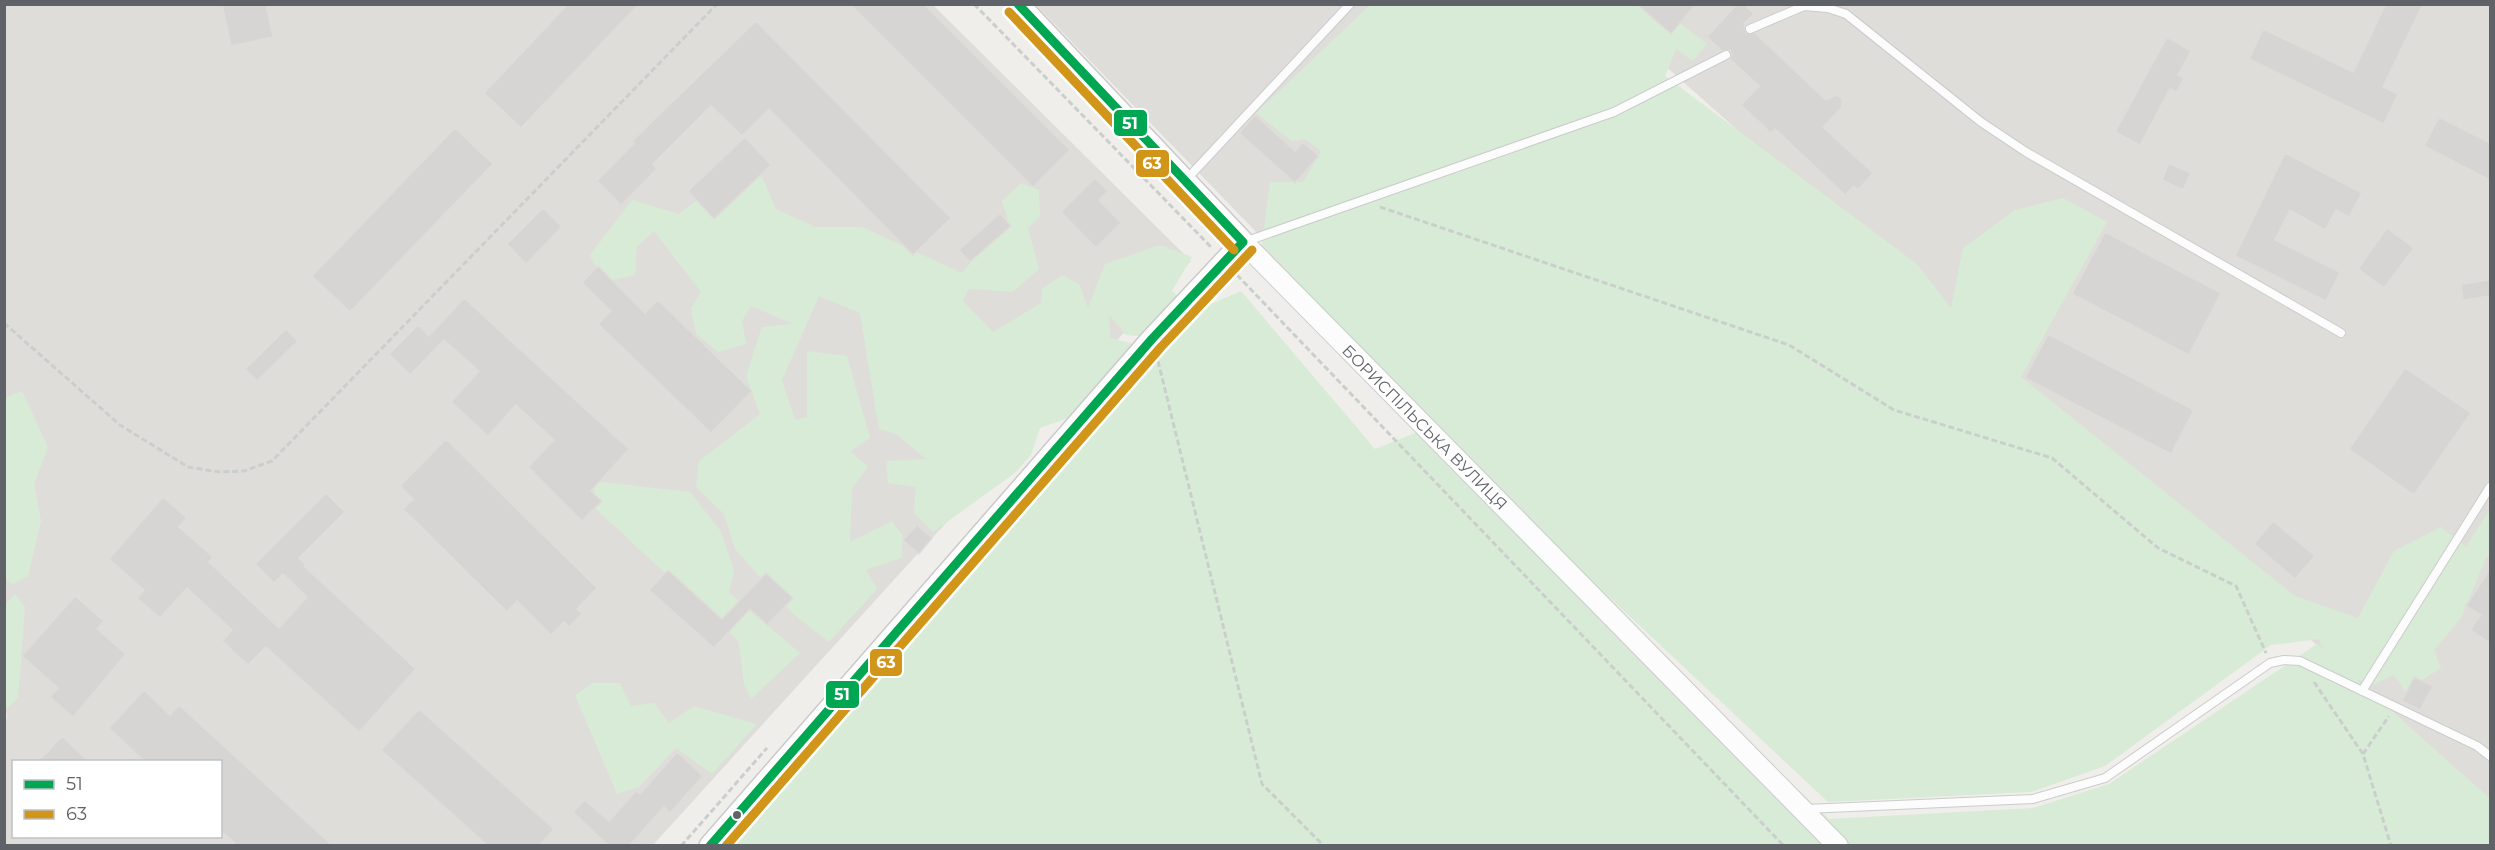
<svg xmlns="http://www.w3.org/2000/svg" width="2495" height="850" viewBox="0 0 2495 850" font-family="Montserrat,sans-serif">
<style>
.industrial{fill:#dfddda;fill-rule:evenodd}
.green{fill:#d8ebd6}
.building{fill:#d6d5d3;stroke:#deddd9;stroke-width:1.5}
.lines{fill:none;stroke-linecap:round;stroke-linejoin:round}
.service-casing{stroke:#cbcccc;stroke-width:10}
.tertiary-casing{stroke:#cbcccc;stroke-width:22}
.secondary-casing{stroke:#cacacb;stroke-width:24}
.path{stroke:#cacfcc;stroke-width:3;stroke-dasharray:6 3;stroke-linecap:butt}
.service{stroke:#fdfcfc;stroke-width:8}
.tertiary{stroke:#fdfcfc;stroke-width:20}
.secondary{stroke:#fdfcfc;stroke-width:21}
.bus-1-casing{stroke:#fff;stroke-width:14}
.bus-2-casing{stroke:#fff;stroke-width:14}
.bus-1{stroke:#00a651;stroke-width:9}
.bus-2{stroke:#d1951a;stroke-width:9}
.bus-dot{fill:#5f6368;stroke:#fff;stroke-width:2}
.labels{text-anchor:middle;stroke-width:4.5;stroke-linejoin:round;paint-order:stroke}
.street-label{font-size:16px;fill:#5f6368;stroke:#fff}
.line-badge{stroke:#fff;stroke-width:2}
.badge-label{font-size:16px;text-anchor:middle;font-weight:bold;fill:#fff}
</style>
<rect width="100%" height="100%" fill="#efeeea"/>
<path class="industrial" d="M5,5h928l258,256 -259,277 -279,307 -648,1 -1,-104 3,-28 -3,-2zM14,762h206v74h-206z
M1036,5h438l-215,230z
M1582,5h908v794l-819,-728z"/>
<path class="green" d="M1370,5h286l51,39 -14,17 -17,-12 -11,27 252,188 34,44 12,-60 52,-38 48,-12 44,24 -86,155 274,219 63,22 36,-67 47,-24 25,20 21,-33 3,-1v42l-4,3 -25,60 -27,32 7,18 -36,23 -11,-16 -22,10 -16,-6 134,120v46l-1771,1 485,-539 37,-16 134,158 45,-18 409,388 204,-11 76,-24 208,-140 6,5 -4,-10 -48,6 -166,121 -74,26 -203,10 -310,-290 -257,-261 9,-69h33l18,-31 -16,-12 -13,2 -36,-28z
M762,177l14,32 39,18h47l100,46 46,-54 -6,-18 19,-18 18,7 1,26 -12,12 11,41 -26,23 -44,-3 -6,12 30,31 48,-29 1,-14 20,-14 17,9 9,24 17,-44 55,-19 32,12 -20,34 12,11 -35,35 -23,-2 -17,-20 1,23 21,5 -4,18 -51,54 -36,13 -9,27 -16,18 -82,59 -19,-19 2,-26 -28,-4 -2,-22 40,-2 -30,-25 -17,-5 -19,-116 -41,-17 -37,84 13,40 12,-3v-66l40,5 23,82 -20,13 18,16 -16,21 -2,54 42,-21 11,15 -2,22 -35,12 11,19 -48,53 -37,-29 -57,-64 -11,-35 -28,-27 3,-26 61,-47 -14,-38 16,-49 31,-3 -42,-18 -9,15 4,23 -28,8 -22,-18 -5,-26 10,-16 -47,-61 -17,16 -2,28 -32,7 -13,-27 42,-55 47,14c25,-20 51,-33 83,-37z
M22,391l26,56 -14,37 7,37 -13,55 -15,8 -8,-4 -1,-181z
M593,481l97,11 30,38 14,40 -5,23 71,60 -49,46 -7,-15 -5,-42 -142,-132z
M15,594l10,13 -7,91 -13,12v-106z
M593,683h27l11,23 23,-3 15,20 25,-17 63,18 -45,50 -36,-26 -37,39 -22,7 -42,-99z"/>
<path class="building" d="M222,4h44l7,33 -42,9z
M568,4h71l-118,124 -37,-35z
M850,4h74l146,146 -37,37z
M1637,4h59l-25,30z
M1737,4h7l10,10 -10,9 2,10h9l71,67 10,-5 6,3v9l-19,20 50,46 -15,17 -4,-4 -9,9 -70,-66 -4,4 -30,-28 18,-19 -29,-27 2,-4 -2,-5 -8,1 -15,-14z
M2386,4h37l-40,83 15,7 -14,30 -135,-65 14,-30 90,43z
M756,21l195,197 -38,37 -144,-146 -27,27 -31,-30 -58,58 4,5 -36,36 -24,-24 37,-38 -2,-2z
M2167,37l24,14 -13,24 6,3 -7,14 -7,-3 -30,56 -25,-13z
M1255,115l40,36 8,-9 16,14 -24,27 -56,-50z
M2439,117l51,26v37l-66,-34z
M455,128l38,36 -143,148 -38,-36z
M745,137l26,28 -57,54 -26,-28z
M2285,153l77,40 -13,24 -13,-7 -11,20 -35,-20 -15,30 65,32 -14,29 -91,-45z
M2169,163l22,10 -8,17 -21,-10z
M1095,178l13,13 -9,9 22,23 -25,25 -35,-36z
M543,208l19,19 -36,37 -19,-20z
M1000,213l11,13 -41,36 -11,-12z
M2387,228l27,20 -30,40 -26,-19z
M2105,232l116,61 -32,62 -117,-61z
M598,266l47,47 13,-13 94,91 -41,42 -113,-109 13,-13 -29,-28z
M2490,280v16l-27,4 -2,-16z
M464,298l165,151 -38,42 11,10 -20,20 -54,-54 26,-27 -38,-35 -28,31 -37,-34 28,-31 -35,-31 -34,35 -21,-21 29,-29 11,11z
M286,329l12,12 -41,40 -12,-12z
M2048,334l146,76 -23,44 -146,-76z
M2405,368l66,45 -57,82 -65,-46z
M446,439l151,149 -20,21 5,5 -13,13 -5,-5 -13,13 -34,-34 -10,11 -104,-103 10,-10 -13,-13z
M326,493l19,19 -46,46 6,6 -1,2 112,103 -57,63 -93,-85 -18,18 -26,-24 10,-11 -45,-42 -27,30 -23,-20 7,-8 -35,-31 54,-62 24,21 -8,9 34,30 -4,5 70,66 28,-31 -24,-23 -9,9 -19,-19z
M2273,521l42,35 -20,23 -41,-35z
M917,525l15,13 -13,16 -16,-14z
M2490,569v74l-20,-13 11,-15 -15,-9z
M668,570l54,49 44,-46 27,25 -26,27 -17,-16 -36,39 -65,-58z
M75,596l29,25 -7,8 29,25 -53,63 -23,-20 8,-9 -36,-32z
M2414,677l19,9 -13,24 -18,-9z
M144,690l26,25 9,-10 154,141h-95l-18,-16v-68h-75l-36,-34z
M419,709l135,120 -15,17h-51l-107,-96z
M62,736l27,26h-51z
M677,752l26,24 -33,37 -6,-6 -35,39h-20l-36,-34 12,-12 24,21 27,-30 4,3z"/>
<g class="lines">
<defs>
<path id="service" d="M1750,29l54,-23 24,2 18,6 135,108 45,30 315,181
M1186,180l164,-176
M1244,242l370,-130 112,-57
M2362,691l128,-204
M1806,809l227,-10 72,-21 165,-115 14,-3 16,1 177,85 13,10"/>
<path id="tertiary" d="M1243,242l595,604"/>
<path id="secondary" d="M710,846l442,-507 91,-97 -225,-238"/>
</defs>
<use href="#service" class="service-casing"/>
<use href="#tertiary" class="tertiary-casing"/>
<use href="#secondary" class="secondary-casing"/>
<path class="path" d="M974,4l238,244
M1380,207l409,138 105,65 158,48 106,90 78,38 30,67
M1237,275l547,571
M4,323l116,102 68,42 32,5 24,-1 28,-10 445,-457
M1158,361l104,423 62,62
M2314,682l49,72 28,92
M2363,754l26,-38
M681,846l86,-98"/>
<use href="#service" class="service"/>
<use href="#tertiary" class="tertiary"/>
<use href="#secondary" class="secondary"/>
<defs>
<path id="bus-1" d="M1018,4l225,238
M710,846l442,-507 91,-97"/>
<path id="bus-2" d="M1009,12l225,238
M726,846l435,-499 91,-97"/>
</defs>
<use href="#bus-1" class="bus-1-casing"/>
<use href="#bus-2" class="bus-2-casing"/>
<use href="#bus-1" class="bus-1"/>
<use href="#bus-2" class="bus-2"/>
</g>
<circle class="bus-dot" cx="737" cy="815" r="5"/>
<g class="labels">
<g class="street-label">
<text transform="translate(1425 427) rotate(45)" y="6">БОРИСПІЛЬСЬКА ВУЛИЦЯ</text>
</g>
</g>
<g class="line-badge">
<rect x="1113" y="109" width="35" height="28" rx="6" fill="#00a651"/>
<rect x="1135" y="149" width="35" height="29" rx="6" fill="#d1951a"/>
<rect x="869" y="648" width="34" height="29" rx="6" fill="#d1951a"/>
<rect x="825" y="680" width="35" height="29" rx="6" fill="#00a651"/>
</g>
<g class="badge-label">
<text x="1130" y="129">51</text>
<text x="1152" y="169">63</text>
<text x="886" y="668">63</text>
<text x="842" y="700">51</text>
</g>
<rect width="2495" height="850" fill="none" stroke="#5f6368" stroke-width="12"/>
<rect x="12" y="760" width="210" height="78" fill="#ffffff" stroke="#bfc1c3" stroke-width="1.5"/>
<rect x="24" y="780" width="30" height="9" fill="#00a651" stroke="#bfc1c3" stroke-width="1.5"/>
<text x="66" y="790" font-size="18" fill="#5f6368">51</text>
<rect x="24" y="810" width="30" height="9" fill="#d1951a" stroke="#bfc1c3" stroke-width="1.5"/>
<text x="66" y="820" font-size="18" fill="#5f6368">63</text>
</svg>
